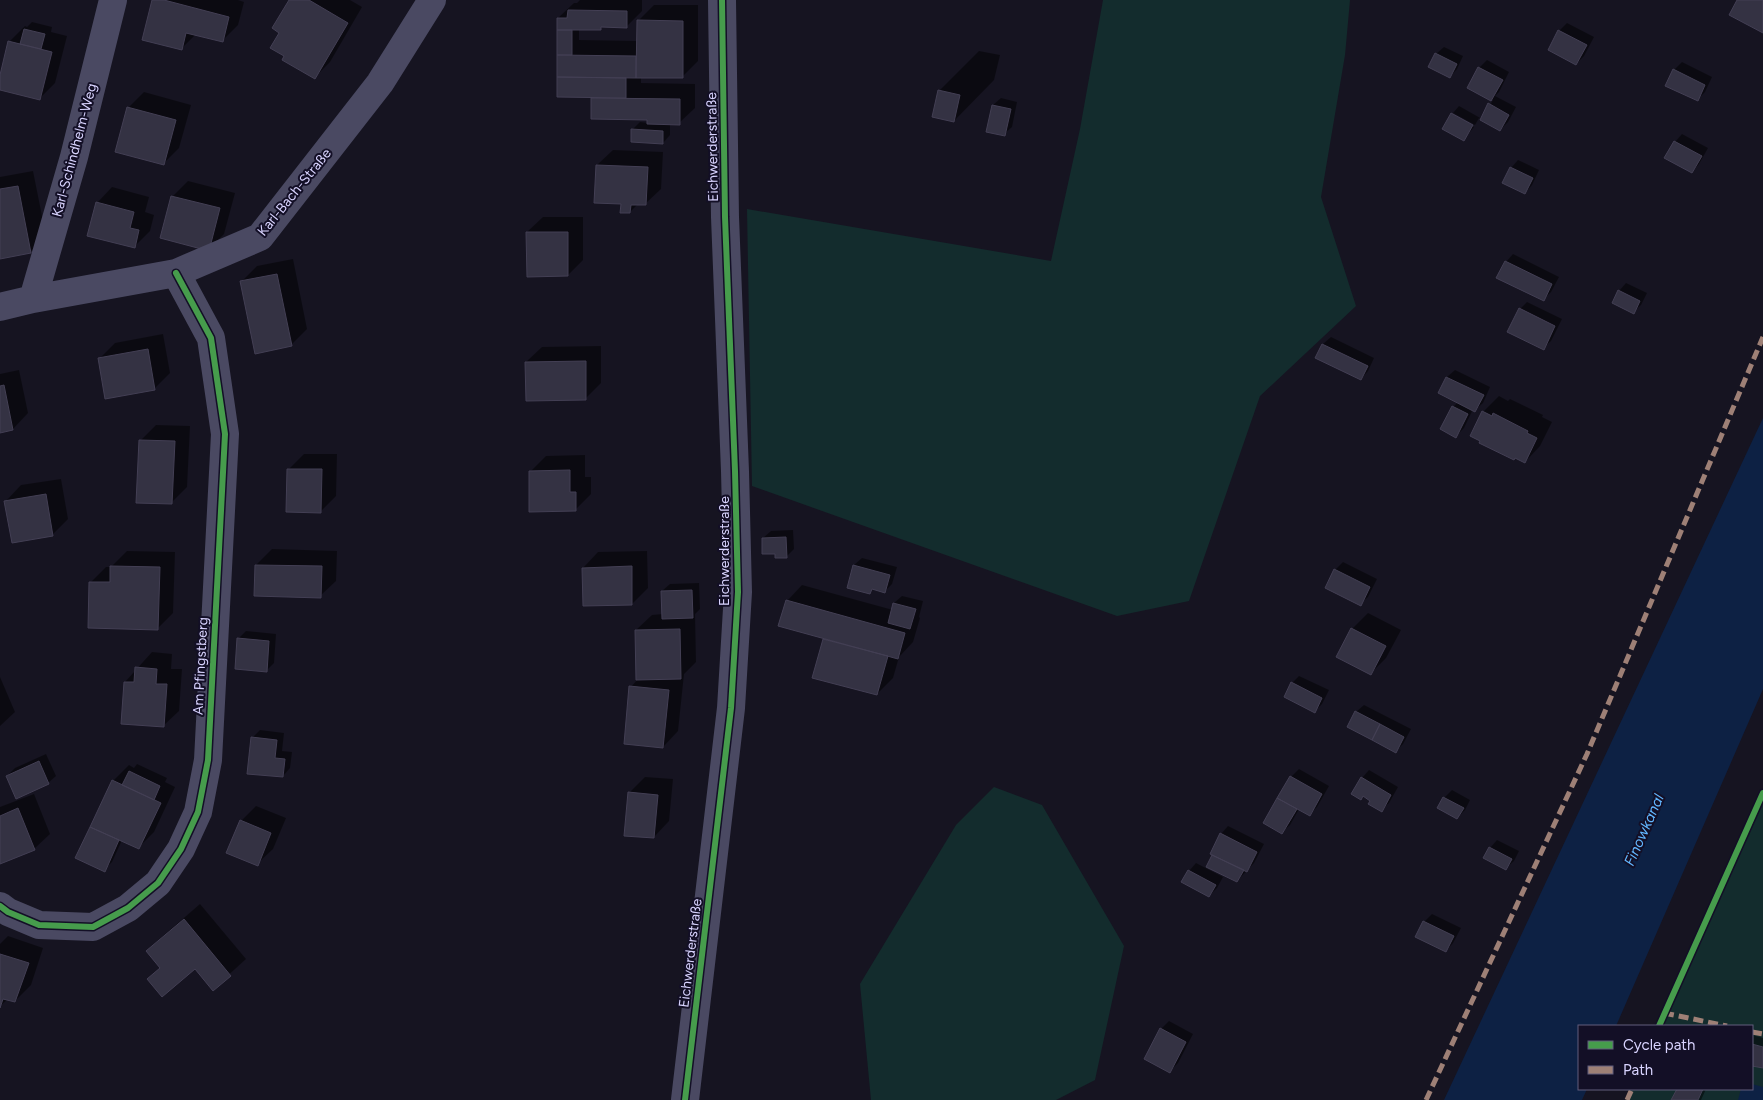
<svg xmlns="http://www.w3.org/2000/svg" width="1763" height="1100" viewBox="0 0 1763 1100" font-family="Figtree,sans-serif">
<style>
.green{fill:#132c2d}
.water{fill:#0d2144}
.shadow{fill:#0007}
.building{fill:#343243;stroke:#433f54}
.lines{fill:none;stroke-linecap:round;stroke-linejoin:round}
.street{stroke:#4a4962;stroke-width:28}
.quiet{stroke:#9e8076;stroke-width:5;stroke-dasharray:10 5;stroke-linecap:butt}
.cycleway-casing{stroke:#130f26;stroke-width:9}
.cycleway{stroke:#469c4c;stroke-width:6}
.labels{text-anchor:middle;stroke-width:4;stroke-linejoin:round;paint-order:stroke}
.street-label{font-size:14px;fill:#d9d4ff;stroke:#130f26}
.water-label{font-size:15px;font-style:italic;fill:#62b6ff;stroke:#130f26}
</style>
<rect width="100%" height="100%" fill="#161421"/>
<path class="green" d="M1103,0h247l-5,55 -24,142 35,109 -96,90 -71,205 -72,15 -365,-130 -5,-277 304,52 29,-132z
M994,787l48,18 82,141 -29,134 -39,20h-185l-11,-116 96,-159z
M1763,793v307h-137l5,-11h121v-63h-95z"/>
<path class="water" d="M1763,418v271l-147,337h-37v63h8l-5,11h-138z
M1752,1084l11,3v13h-25l3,-11h11z"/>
<path class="shadow" d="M153,0h85l6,2 -6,23 -16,16 -26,-7 -15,15z
M290,0h60l12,7 -32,55 -15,15 -29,-21 -5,-24z
M580,0h62v11l-15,15h-24l-3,3h-21v11l59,1v-20l16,-16h44v56l-16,16h-41v6l54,1v24l-16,15h-9v12l-7,8 -31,-13 8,-8 8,1v-4l-56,-1v-22h-34v-78l16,-15h3z
M32,22l20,5 -1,5 16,4 -12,47 -15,15 -40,-10v-8l9,-38 16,-16 2,1z
M1567,23l27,14 -10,19 -8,8 -17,-33z
M1444,47l19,9 -6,13 -7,8 -14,-23z
M979,51l21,4 -6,25 -40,41 -15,-30z
M1487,60l22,12 -10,20 -4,4 21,11 -8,15 -8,8 -21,-12 -4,7 -22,-12 6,-7 23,13 11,-19 -24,-13 10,-19z
M1682,62l30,15 -7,15 -8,8 -23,-30z
M144,92l47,13 -12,43 -16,16 -35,-56z
M1001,98l16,4 -5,25 -8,7 -11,-29z
M1453,113v3l21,11 -10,12 -20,-10z
M1682,134l26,14 -9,16 -7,8 -17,-30z
M613,150l50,2 -2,37 -16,15h-7l-8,8 -33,-47z
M1518,160l21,10 -7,15 -7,8 -14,-25z
M33,171l13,65 -16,16 -30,5v-80z
M188,181l47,12 -11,41 -16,16 -36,-53z
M112,187l37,10 -4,15 9,3 -4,16 -16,16 -37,-44z
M543,217h40v43l-15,15 -41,-43z
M1513,254l46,23 -8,15 -8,8 -37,-38z
M293,259l14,70 -16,16 -49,-64 15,-15z
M1626,283l21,10 -6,12 -8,7 -14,-21z
M1527,302l35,17 -11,22 -8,7 -23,-39z
M163,334l7,39 -16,16 -54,-31 15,-15z
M1331,337l43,21 -6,13 -7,8 -44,-21 6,-14z
M601,346v37l-16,16 -59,-37 16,-15z
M19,370l9,43 -15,16 -13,3v-58z
M1455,370l35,17 -7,16 -8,7 -2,-1 -9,19 -8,8 -3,-29 5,-5 -18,-9 7,-16z
M1499,396l9,5 2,-2 33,16 -1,2 10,5 -12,24 -15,16 -54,-27 12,-23z
M156,425l34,1 -3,61 -16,16 -30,-63z
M304,454h33l-1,42 -15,15 -33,-41z
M585,455v22h6v17l-15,15 -46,-37 16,-16z
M61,479l7,40 -15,15 -47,-33 15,-16z
M793,530l1,19 -8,8 -23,-19 8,-7z
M272,549l65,2 -1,30 -16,15 -64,-31z
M127,551l48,1 -2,61 -15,15 -67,-46 15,-15h5z
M647,551l1,37 -16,16 -49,-36 15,-16z
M862,558l35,9 -5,17 -7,7 -11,-3 -4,5 -22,-6 6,-22z
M1343,562l34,17 -9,18 -8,7 -25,-34z
M699,583l1,26 -5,5 1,48 -12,12 -6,57 -15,16 -32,-60 6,-7 -1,-50 16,-15 11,-1 -1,-23 8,-7z
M802,585l91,25 1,-7 8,-7 21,5 -4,16 1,1 -7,24 -14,15 -6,21 -16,16 -63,-17 11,-39 -38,-37z
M1368,613l33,17 -15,28 -15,15 -19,-44z
M246,631l30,3 -2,29 -8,8 -28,-32z
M152,652l20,2 -1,15h11l-3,42 -16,15 -38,-44z
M1299,676l30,14 -7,14 -7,7 -23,-28z
M0,677l15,35 -15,14z
M1364,705l47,24 -8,15 -8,8 -39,-40z
M260,730l24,3 -2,18 10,1 -2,16 -7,8 -31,-38z
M46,754l10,22 -8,7 -41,-7 8,-8z
M137,764l30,14 -2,4 10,5 -21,45 -16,16 -16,-8 -10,22 -8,8 9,-89 16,-16 5,3z
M1299,769l30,17 -12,21 -8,8 -10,-6 -9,16 -8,7 -17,-9 26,-46z
M1369,770l29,17 -9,16 -8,7 -9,-10 -10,-22z
M645,777l28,2 -4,42 -15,16 -25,-44z
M1452,790l18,10 -5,10 -8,8 -13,-20z
M34,794l16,40 -16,15 -34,14v-56z
M256,806l30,12 -13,31 -16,15 -16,-43z
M1228,826l36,18 -10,19 -17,18 -29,-15 13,-32z
M1497,840l22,11 -5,10 -8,7 -16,-20z
M1196,863l27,14 -6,11 -8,8 -20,-25z
M200,904l46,55 -33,30 -18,-21 -46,11 12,-12 -14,-16 16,-15z
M1432,914l29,14 -8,15 -7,8 -22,-29z
M8,936l35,12 -12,37 -16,16 -7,-2 -8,7v-62z
M1169,1021l24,13 -15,29 -8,8 -9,-42z
M1752,1035l11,3v29l-11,-3z
M1678,1089h28l-5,11h-28z"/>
<path class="building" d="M152,0h12l65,17 -6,25 -37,-9 -4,17 -40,-10z
M289,0h20l39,23 -33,56 -33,-19 2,-4 -14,-8 9,-15 -7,-5z
M1737,0h26v33l-34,-18z
M568,10l59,1v17l-26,-1v3h-44v-12h10z
M637,20l46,1v57h-47z
M24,29l21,5 -4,15 -21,-5z
M557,30h15v25h-15z
M1558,30l29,15 -11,20 -28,-15z
M8,41l44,11 -12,48 -40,-10v-15z
M1435,53l22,11 -7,14 -22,-11z
M557,55l79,1v22l-79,-1z
M1478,67l25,13 -12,21 -24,-13z
M1673,69l32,16 -7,16 -33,-15z
M557,77l69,1v20l-69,-1z
M938,90l22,5 -6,27 -22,-5z
M591,98l89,1v26l-33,-1v-4l-56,-1z
M1488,103l21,12 -9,16 -20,-11z
M992,105l19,4 -6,27 -19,-4z
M127,107l49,13 -12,45 -49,-13z
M1451,113l22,12 -9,16 -22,-12z
M631,129l32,2v13l-32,-2z
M1674,141l28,15 -10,17 -28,-15z
M596,165l52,2 -2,38h-15l-1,8h-10l1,-9 -27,-1z
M1510,167l23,11 -8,16 -23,-11z
M18,186l13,67 -31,6v-70z
M171,196l49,12 -11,43 -49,-13z
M96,202l38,10 -4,16 9,2 -4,18 -48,-12z
M526,232h42v44l-41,1z
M1505,261l47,23 -8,17 -48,-23z
M277,274l15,72 -37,8 -15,-73z
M1618,290l22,11 -6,13 -22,-11z
M1519,308l36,18 -11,24 -37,-18z
M1322,344l46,22 -7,14 -46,-22z
M148,349l7,41 -50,9 -7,-41z
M586,361v39l-60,1 -1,-39z
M1446,377l38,18 -9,17 -37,-19z
M4,385l9,45 -13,3v-47z
M1452,406l16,8 -12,24 -16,-9z
M1482,411l10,5 1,-3 35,18 -1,2 10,5 -12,25 -10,-5 -1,2 -35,-17 1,-2 -10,-5z
M139,440l36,1 -3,63 -36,-1z
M287,469h35l-1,44 -35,-1z
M570,470v22h6v19l-47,1v-41z
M46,494l7,42 -41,7 -8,-42z
M786,537l1,21h-12v-4h-13v-16z
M255,565l67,1 -1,32 -67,-2z
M853,565l37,10 -5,18 -13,-4 -2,5 -23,-6z
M110,566l50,1 -2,63 -70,-2 1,-46h21z
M632,566v39l-49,1 -1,-38z
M1334,569l36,18 -9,19 -36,-18z
M692,590l1,28 -31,1 -1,-28z
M786,600l119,33 -7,26 -120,-33z
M893,603l23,6 -6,20 -22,-6z
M1351,628l35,18 -15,29 -35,-18z
M680,629l1,50 -45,1 -1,-50z
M237,638l32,3 -2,31 -32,-3z
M823,639l65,17 -11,39 -65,-17z
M135,667l22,2 -1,15h11l-3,43 -43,-3 3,-42h10z
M1291,682l31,16 -7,15 -31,-16z
M629,686l40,4 -6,58 -39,-4z
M1355,711l25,13 -8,16 -25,-13z
M1380,724l24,13 -8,16 -24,-13z
M251,737l26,3 -2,18 10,1 -2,18 -36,-3z
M39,761l10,23 -33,15 -10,-23z
M129,771l31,15 -6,14 -32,-15z
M1290,776l32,18 -12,22 -33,-18z
M1361,777l30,18 -9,17 -14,-8 2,-3 -7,-5 -2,4 -10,-6z
M112,780l49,23 -22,46 -49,-22z
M628,792l30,3 -4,43 -30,-2z
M1443,797l21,11 -7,11 -20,-11z
M1277,798l20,11 -15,25 -19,-11z
M18,808l17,42 -35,14v-48z
M240,820l31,13 -13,33 -32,-13z
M90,827l29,13 -14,32 -30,-14z
M1220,833l37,19 -10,20 -37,-18z
M1489,847l23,12 -6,11 -23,-12z
M1212,855l32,15 -7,12 -31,-15z
M1188,870l28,15 -7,12 -28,-15z
M184,919l47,57 -18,15 -18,-22 -33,28 -15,-18 13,-11 -14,-17z
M1423,921l31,15 -8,16 -31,-15z
M0,954l29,9 -14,39 -12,-3 -3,9z
M1160,1028l26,14 -16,31 -26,-14z
M1752,1044l11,3v21l-11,-2z
M1677,1089h26l-5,11h-27z"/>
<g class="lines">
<path class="street" d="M33,299l41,-142 39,-157
M0,307l33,-8 143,-26 84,-36 120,-154 52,-83
M0,906l8,6 31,13 54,2 35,-19 30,-25 23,-34 17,-37 10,-52 17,-326 -14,-96 -35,-65
M685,1100l46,-392 7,-116 -3,-121 -10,-254 -3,-217"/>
<path class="quiet" d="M1664,1013l63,13
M1752,1032l11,2
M1426,1100l161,-346 176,-417
M1627,1100l5,-11"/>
<defs>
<path id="cycleway" d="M0,906l8,6 31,13 54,2 35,-19 30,-25 23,-34 17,-37 10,-52 17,-326 -14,-96 -35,-65
M1659,1026l104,-233
M685,1100l46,-392 7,-116 -3,-121 -10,-254 -3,-217"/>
</defs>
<use href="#cycleway" class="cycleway-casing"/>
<use href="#cycleway" class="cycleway"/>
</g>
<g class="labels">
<g class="street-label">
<text transform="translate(712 147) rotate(-91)" y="5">Eichwerderstraße</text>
<text transform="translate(74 150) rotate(-75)" y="5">Karl-Schindhelm-Weg</text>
<text transform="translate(294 192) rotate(-51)" y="5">Karl-Bach-Straße</text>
<text transform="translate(724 551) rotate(-90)" y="5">Eichwerderstraße</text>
<text transform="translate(200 666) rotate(-87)" y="5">Am Pfingstberg</text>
<text transform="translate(690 953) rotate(-83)" y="5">Eichwerderstraße</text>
</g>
<g class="water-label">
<text transform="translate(1644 830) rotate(-66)" y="5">Finowkanal</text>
</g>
</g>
<rect x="1578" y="1025" width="175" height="65" fill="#130f26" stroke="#625e7d"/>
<rect x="1588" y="1041" width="25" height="8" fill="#469c4c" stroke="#625e7d"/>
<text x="1623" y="1050" font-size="15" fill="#d9d4ff">Cycle path</text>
<rect x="1588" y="1066" width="25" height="8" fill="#9e8076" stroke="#625e7d"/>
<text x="1623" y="1075" font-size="15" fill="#d9d4ff">Path</text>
</svg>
